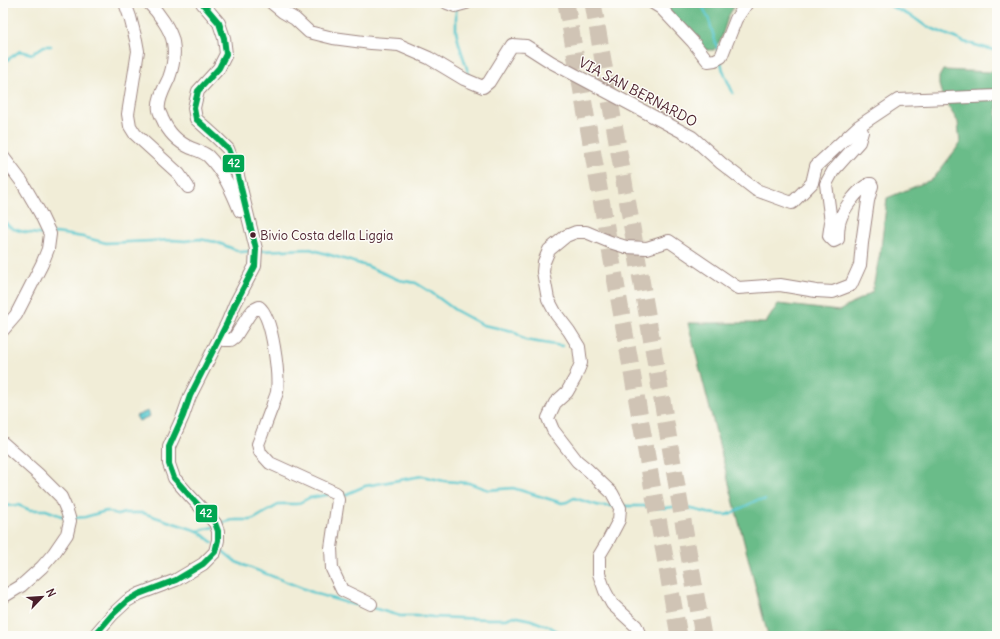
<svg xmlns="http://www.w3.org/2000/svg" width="1000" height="639" viewBox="0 0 1000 639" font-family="Delius,sans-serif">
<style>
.forest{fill:#6abc89;stroke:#5a6e5a}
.water{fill:#5ac8ce;stroke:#52747c}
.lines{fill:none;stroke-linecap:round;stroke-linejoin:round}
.stream{stroke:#5ac8ce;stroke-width:2.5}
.highway-tunnel{stroke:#d0c4b5;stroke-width:17;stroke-dasharray:17 8;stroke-linecap:butt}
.minor-casing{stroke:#9e8681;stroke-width:14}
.minor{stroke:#fff;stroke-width:12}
.bus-1-casing{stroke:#fdfcf7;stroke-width:9}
.bus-1{stroke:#00a651;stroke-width:6}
.bus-dot{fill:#4a1f2b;stroke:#fdfcf7;stroke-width:1.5}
.labels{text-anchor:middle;stroke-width:3;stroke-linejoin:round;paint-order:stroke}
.bus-label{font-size:13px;fill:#4a1f2b;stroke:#fdfcf7;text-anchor:start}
.street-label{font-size:14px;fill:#4a1f2b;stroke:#fdfcf7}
.line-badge{stroke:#fdfcf7;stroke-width:1.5}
.badge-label{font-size:11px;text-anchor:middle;font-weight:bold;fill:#fff}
</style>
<rect width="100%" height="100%" fill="#fdfcf7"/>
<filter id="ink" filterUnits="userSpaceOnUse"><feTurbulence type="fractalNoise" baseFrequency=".025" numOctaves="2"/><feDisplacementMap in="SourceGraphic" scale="8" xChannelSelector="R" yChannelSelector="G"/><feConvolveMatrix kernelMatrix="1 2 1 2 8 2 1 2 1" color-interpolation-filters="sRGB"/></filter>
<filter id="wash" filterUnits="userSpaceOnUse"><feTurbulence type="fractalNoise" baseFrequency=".012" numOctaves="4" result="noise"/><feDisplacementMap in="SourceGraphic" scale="16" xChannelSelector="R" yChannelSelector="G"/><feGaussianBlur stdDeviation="0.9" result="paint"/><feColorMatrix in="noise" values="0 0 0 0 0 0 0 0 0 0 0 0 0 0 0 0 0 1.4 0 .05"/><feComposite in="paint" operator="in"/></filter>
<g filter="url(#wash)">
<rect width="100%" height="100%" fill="#f1edd7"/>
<path class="forest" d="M662,3h74l-8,14 -7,22 -7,11h-9z
M997,67v569h-229l-80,-313h79v-2l11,-17 61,7 33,-19 9,-44 6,-50 46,-19 27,-35 -2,-22 -15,-24 -4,-13v-8l4,-7 47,2z"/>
<path class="water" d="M148,411l2,5 -11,5 -3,-5z"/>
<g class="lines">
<path class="stream" d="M701,3l8,17 9,31
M888,3l4,4 21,10 11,8 40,17 33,9
M456,9v22l3,13 10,31
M721,62l2,9 10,22
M3,63l17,-12 12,3 12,-8h7
M3,220c3,2 4,5 7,7 7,5 27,7 36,8
M53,234l3,-1 27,4 23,6 67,-3 12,1 14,-2 17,3 25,10 11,-1
M259,251l51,-2 57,17 32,14 17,3 16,10 23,17 28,15 30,6 12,9 37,6
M340,497l25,-11 57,-10 22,5 25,2 20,7 24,-2 49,15 5,-1 7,-4 26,8h15
M3,506l15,-1 12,5h16l18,7
M624,506h22l19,2 15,-2 28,7 18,2 8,-3 23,-12h8
M73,518l12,-1 21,-6 12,4 6,-2h19l55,18 15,-4
M219,524l13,-4h20l28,-16h17l12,-6 17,-3h2
M198,531l15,12
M220,549l16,13 81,32 34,10 11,2
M373,608l27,8h25l8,1 54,2h19l8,-3 17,4 13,5h3l12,7 11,4"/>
</g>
</g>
<g filter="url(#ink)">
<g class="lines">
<path class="highway-tunnel" d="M566,3l113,633
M593,3l110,633"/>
<defs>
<path id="minor" d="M125,3l5,14 6,23 2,11 -10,63 2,12 5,8 44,40 9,13
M149,3c9,9 22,27 24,39 2,11 0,25 -4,36 -4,9 -12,22 -10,32 0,2 2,5 3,8 6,14 15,24 29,30 5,2 12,4 17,8 15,15 24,35 32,55
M272,3l11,9 12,7 14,13 24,6 38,5 28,2 30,13 35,21 19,8 6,-5 23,-37 14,1 25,16 141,75 29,26 35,27 36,13 20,-20 4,-17 43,-40 39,-26 99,-4
M447,3l8,3 11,-3
M653,3l8,5 32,34 15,19 7,-1 6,-3 15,-38 11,-16
M3,157l19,25 18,31 10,21 -2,15 -6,15 -26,51 -13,15
M220,337l5,3h6l4,-3 14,-22 4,-5 6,-3c14,10 20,69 18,85 -1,5 -4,10 -5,15 -5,12 -9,25 -14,37l2,8 10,11 66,30 2,7 -7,48 1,21 10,21 29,14
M3,443l35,31 23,23 6,14 3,10 -3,13 -13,19 -12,14 -21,19 -18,11
M94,636l18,-21 15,-14 12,-7 37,-14 27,-16 12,-12 3,-12v-9l-3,-8 -25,-27 -16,-18 -5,-14v-17l14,-31 7,-20 37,-73 8,-19 20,-38 1,-17 -19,-77 -9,-23 -11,-11 -21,-19 -2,-11 4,-17 21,-23 7,-14 -2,-16 -5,-15 -17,-20
M640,636l-4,-10 -24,-22 -7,-13 -6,-17v-18l9,-15 11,-21 1,-12 -8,-15 -24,-23 -11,-9 -24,-31 -5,-12 7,-15 12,-11 8,-14 6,-15 -2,-16 -10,-16 -13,-17 -8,-15 -5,-27 1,-10 5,-12 17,-14 10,-4h10l24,10 16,5 21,1 22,-7 69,47 42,-3 36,6 17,1 18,-7 9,-20 2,-22 6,-42 4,-15 -1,-2h-2c-12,6 -25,24 -29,36 -2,6 -2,13 -2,19l-4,2 -5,-5 2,-14 -5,-38 7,-13 26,-29 3,-10 -3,-6"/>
</defs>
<use href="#minor" class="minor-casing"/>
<use href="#minor" class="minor"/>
<defs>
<path id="bus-1" d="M94,636l18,-21 15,-14 12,-7 37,-14 27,-16 12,-12 3,-12v-9l-3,-8 -25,-27 -16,-18 -5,-14v-17l14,-31 7,-20 37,-73 8,-19 20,-38 1,-17 -19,-77 -9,-23 -11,-11 -21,-19 -2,-11 4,-17 21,-23 7,-14 -2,-16 -5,-15 -17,-20"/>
</defs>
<use href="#bus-1" class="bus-1-casing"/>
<use href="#bus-1" class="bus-1"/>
</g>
</g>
<circle class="bus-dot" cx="253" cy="235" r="3.5"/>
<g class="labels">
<g class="bus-label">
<text x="260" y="240">Bivio Costa della Liggia</text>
</g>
<g class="street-label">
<text transform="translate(638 92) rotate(28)" y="5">VIA SAN BERNARDO</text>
</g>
</g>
<g class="line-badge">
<rect x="222" y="154" width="23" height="19" rx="4" fill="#00a651"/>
<rect x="195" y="504" width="23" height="19" rx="4" fill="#00a651"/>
</g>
<g class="badge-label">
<text x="234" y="167">42</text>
<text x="206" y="517">42</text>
</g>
<rect width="1000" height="639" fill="none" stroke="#fdfcf7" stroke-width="16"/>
<g transform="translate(42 597) rotate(65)" stroke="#fdfcf7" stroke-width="3" paint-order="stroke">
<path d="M0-3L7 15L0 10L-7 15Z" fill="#4a1f2b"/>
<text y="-6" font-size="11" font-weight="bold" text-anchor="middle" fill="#4a1f2b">N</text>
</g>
</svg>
